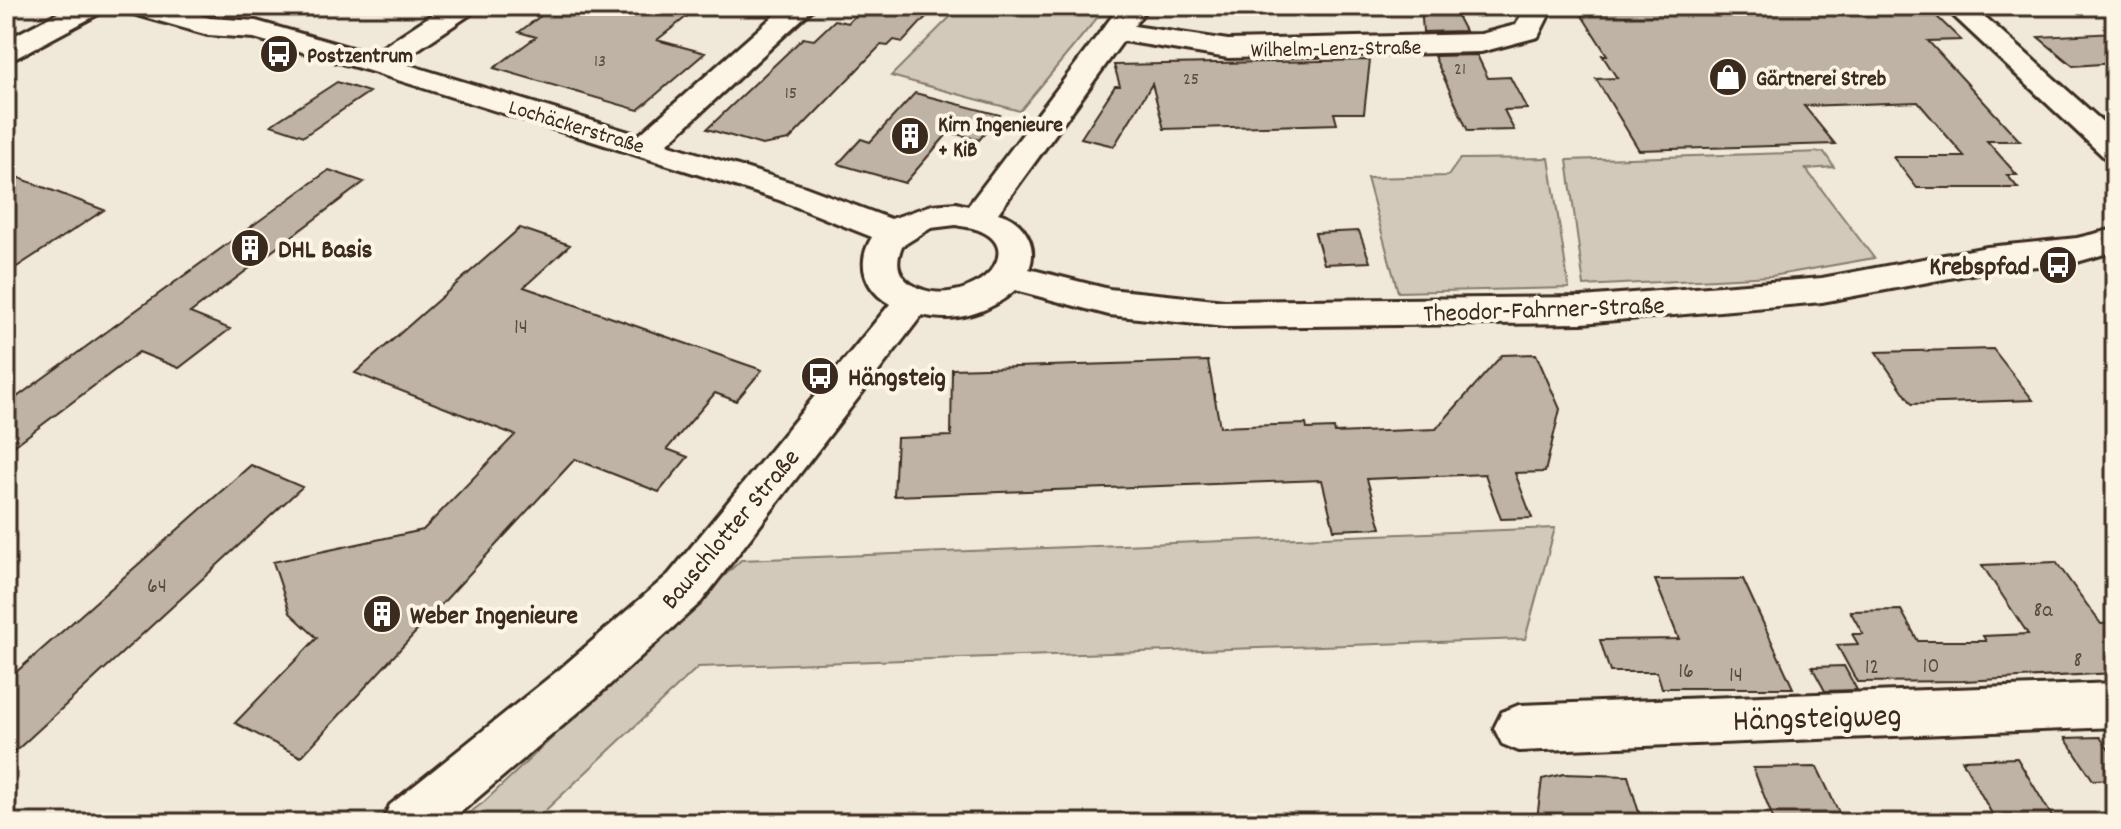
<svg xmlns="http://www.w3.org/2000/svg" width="2121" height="829" viewBox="0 0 2121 829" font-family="Dekko,sans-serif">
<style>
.green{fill:#d2c9ba;stroke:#867a6c;stroke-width:2}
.building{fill:#beb3a4;stroke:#3b2a1e;stroke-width:2}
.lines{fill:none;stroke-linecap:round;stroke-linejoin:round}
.minor-casing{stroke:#3b2a1e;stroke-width:6}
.minor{fill:#fcf5e5;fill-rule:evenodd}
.labels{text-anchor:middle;stroke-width:8;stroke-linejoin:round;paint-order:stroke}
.far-number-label{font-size:18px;fill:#5c4c40}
.far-street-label{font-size:22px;fill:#3b2a1e;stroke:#fcf5e5}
.far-poi-label{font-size:22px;font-weight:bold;fill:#3b2a1e;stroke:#fcf5e5;text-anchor:start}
.number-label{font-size:22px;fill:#5c4c40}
.poi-label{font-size:26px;font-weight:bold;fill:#3b2a1e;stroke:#fcf5e5;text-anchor:start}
.street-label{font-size:26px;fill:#3b2a1e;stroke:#fcf5e5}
.near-street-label{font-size:32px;fill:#3b2a1e;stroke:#fcf5e5}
</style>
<rect width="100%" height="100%" fill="#f0e9d9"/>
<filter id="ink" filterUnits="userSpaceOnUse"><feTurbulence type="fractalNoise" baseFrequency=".0125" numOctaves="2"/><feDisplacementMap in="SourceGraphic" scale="16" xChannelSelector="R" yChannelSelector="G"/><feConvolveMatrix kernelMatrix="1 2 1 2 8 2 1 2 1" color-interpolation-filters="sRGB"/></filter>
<g filter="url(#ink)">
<path class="green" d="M961,6h146l-87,105 -129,-35z
M1824,152l10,15 -28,2 68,89 -102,18 -188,10 -17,-126z
M1549,158l20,130 -171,4 -31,-114 81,-2 12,-17z
M1555,528l-30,111 -827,28 -166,156h-76l28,-21 257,-242z"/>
<path class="building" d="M554,6h146l-43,34 48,13 -67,57 -144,-42 42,-31 -17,-5z
M865,6h71l-33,36 -9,-2 -6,6 -7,-1 -92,95 -27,5 -55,-16 96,-91 11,2 21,-20 13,3z
M1421,6h31l13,25 -42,1z
M1779,6h147l35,34 -33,1 92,100h-33l30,34h-10l11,13h-101l-24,-31h72l-47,-55 -114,4 31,38 -196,6 -43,-71 21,-1 -15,-23h5l-28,-44z
M2115,33v30l-42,3 -35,-29z
M1477,55l11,23 22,-1 17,32 -23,1 10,20 -46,1 -34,-75z
M1370,60l-6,53h-30l3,11 -173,5 -12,-45 -38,62 -33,-8 34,-52h5l-6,-21z
M337,82l32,10 -65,44 -33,-11z
M915,93l85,22 -21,25 -30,-8 -44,51 -67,-19 23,-25 9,3z
M329,170l35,12 -174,131 40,16 -51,39 -40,-16 -133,100v-47z
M6,173l98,37 -98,64z
M520,228l50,17 -46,42 238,83 -26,31 -21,-8 -48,56 21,8 -29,35 -84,-33 -274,298 -66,-34 82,-85 -27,-25 -17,-51 150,-32 92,-95 -160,-62z
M1359,231l11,31 -46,2 -9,-31z
M1993,349l40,51 -121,4 -36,-52z
M1536,354l24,55 -15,63 -30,1 17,45 -31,1 -16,-45 -118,5 14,49 -47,2 -12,-50 -428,16 3,-58 54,-2 1,-67 256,-8 12,66 86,-3 1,5 27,-1 1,5 101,-4 66,-74z
M251,465l51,22 -296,273v-79z
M2056,562l45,62 14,-1v50l-151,8 -107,1 -20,-37 21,-1 -6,-10h11l-13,-23 51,-1 17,31h68l-3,-5 45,-2 -46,-69z
M1743,579l50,109h-131l-5,-16h-47l-10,-32 79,-1 -24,-59z
M1844,666l13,24 -32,1 -13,-24z
M2100,737l15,22v20l-22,1 -28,-42z
M2017,758l39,65h-59l-35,-63z
M1817,767l27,56h-69l-22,-55z
M1564,774l64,2 14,47 -105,-4 5,-40z"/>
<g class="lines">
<defs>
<path id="minor" d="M71,6h35l-4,6 -86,46 -10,3v-21z
M123,6h45l42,12 46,3 116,33 73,-48h33l-4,6 -75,50 240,73 146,-129h31l-149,138 136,42 88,33 41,-14 24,-2 12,3 152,-200h24l2,3 -12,17 94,14 253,-6 35,-9 5,-10 -1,-9h28l1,9 -11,22 -57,15 -253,6 -105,-17 -125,172c25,6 41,32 31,56l80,20 116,12 357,-4 240,-19 165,-31 90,-9 38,-9v22l-38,11 -90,9 -165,31 -240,21 -357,4 -116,-12 -94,-25c-24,22 -60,34 -93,25l-221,287 -107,97 -146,124h-66l8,-18 170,-136 109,-95 221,-270c-26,-15 -34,-41 -18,-67l-93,-37 -413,-130 -112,-32 -46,-3 -81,-23zM956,225c8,2 17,2 25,6 51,23 -21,84 -70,53 -15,-10 -15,-23 -9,-38l29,-18z
M1943,6h30l142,127v27l-11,-3z
M2115,683v44l-596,24 -17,-7 -8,-16 8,-16 17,-7z"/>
</defs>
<use href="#minor" class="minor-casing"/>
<use href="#minor" class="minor"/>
</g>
</g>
<defs>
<symbol id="bus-disc" viewBox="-11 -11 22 22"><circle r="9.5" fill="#3b2a1e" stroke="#fcf5e5"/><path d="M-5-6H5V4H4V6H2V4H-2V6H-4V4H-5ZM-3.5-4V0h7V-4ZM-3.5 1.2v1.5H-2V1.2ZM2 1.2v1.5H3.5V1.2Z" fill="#fff"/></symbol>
<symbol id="shop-disc" viewBox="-11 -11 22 22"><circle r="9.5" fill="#3b2a1e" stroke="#fcf5e5"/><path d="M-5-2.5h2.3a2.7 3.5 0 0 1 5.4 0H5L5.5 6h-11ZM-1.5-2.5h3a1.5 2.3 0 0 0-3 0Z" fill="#fff"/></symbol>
<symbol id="building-disc" viewBox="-11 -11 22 22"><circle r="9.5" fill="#3b2a1e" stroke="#fcf5e5"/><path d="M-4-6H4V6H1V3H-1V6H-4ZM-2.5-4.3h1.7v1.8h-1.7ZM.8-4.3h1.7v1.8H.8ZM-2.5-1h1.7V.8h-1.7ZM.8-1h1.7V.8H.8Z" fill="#fff"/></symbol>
</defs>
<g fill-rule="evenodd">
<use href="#bus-disc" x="257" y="32" width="44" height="44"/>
<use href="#shop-disc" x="1706" y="55" width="44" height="44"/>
<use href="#building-disc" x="888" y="114" width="44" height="44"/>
<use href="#building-disc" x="228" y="226" width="44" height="44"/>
<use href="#bus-disc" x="2036" y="243" width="44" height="44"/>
<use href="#bus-disc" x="798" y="354" width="44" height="44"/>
<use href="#building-disc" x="360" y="592" width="44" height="44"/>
</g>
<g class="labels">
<g class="far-number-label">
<text x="600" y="66">13</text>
<text x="1460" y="74">21</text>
<text x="1191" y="84">25</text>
<text x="791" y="98">15</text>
</g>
<g class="far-street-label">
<text transform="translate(1336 47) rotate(-1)" y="8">Wilhelm-Lenz-Straße</text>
<text transform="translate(577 125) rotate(17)" y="8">Lochäckerstraße</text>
</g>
<g class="far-poi-label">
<text x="307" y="62">Postzentrum</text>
<text x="1756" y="85">Gärtnerei Streb</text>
<text x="938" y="131">Kirn Ingenieure<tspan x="938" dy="25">+ KiB</tspan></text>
</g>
<g class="number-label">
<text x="521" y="333">14</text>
<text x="157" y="592">64</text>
<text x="2043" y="616">8a</text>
<text x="2078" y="666">8</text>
<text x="1931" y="672">10</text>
<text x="1872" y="673">12</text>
<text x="1686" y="677">16</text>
<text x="1736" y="681">14</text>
</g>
<g class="poi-label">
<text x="278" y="257">DHL Basis</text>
<text x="2030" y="274" text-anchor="end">Krebspfad</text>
<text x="848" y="385">Hängsteig</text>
<text x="410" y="623">Weber Ingenieure</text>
</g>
<g class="street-label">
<text transform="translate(1544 308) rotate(-2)" y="9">Theodor-Fahrner-Straße</text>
<text transform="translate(729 528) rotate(-50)" y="9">Bauschlotter Straße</text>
</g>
<g class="near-street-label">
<text transform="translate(1817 716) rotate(-2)" y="11">Hängsteigweg</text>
</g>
</g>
<rect width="2121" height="829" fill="none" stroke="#fcf5e5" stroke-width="32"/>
<rect x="16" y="16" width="2089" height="797" fill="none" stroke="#3b2a1e" stroke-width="3" filter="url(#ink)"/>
</svg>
